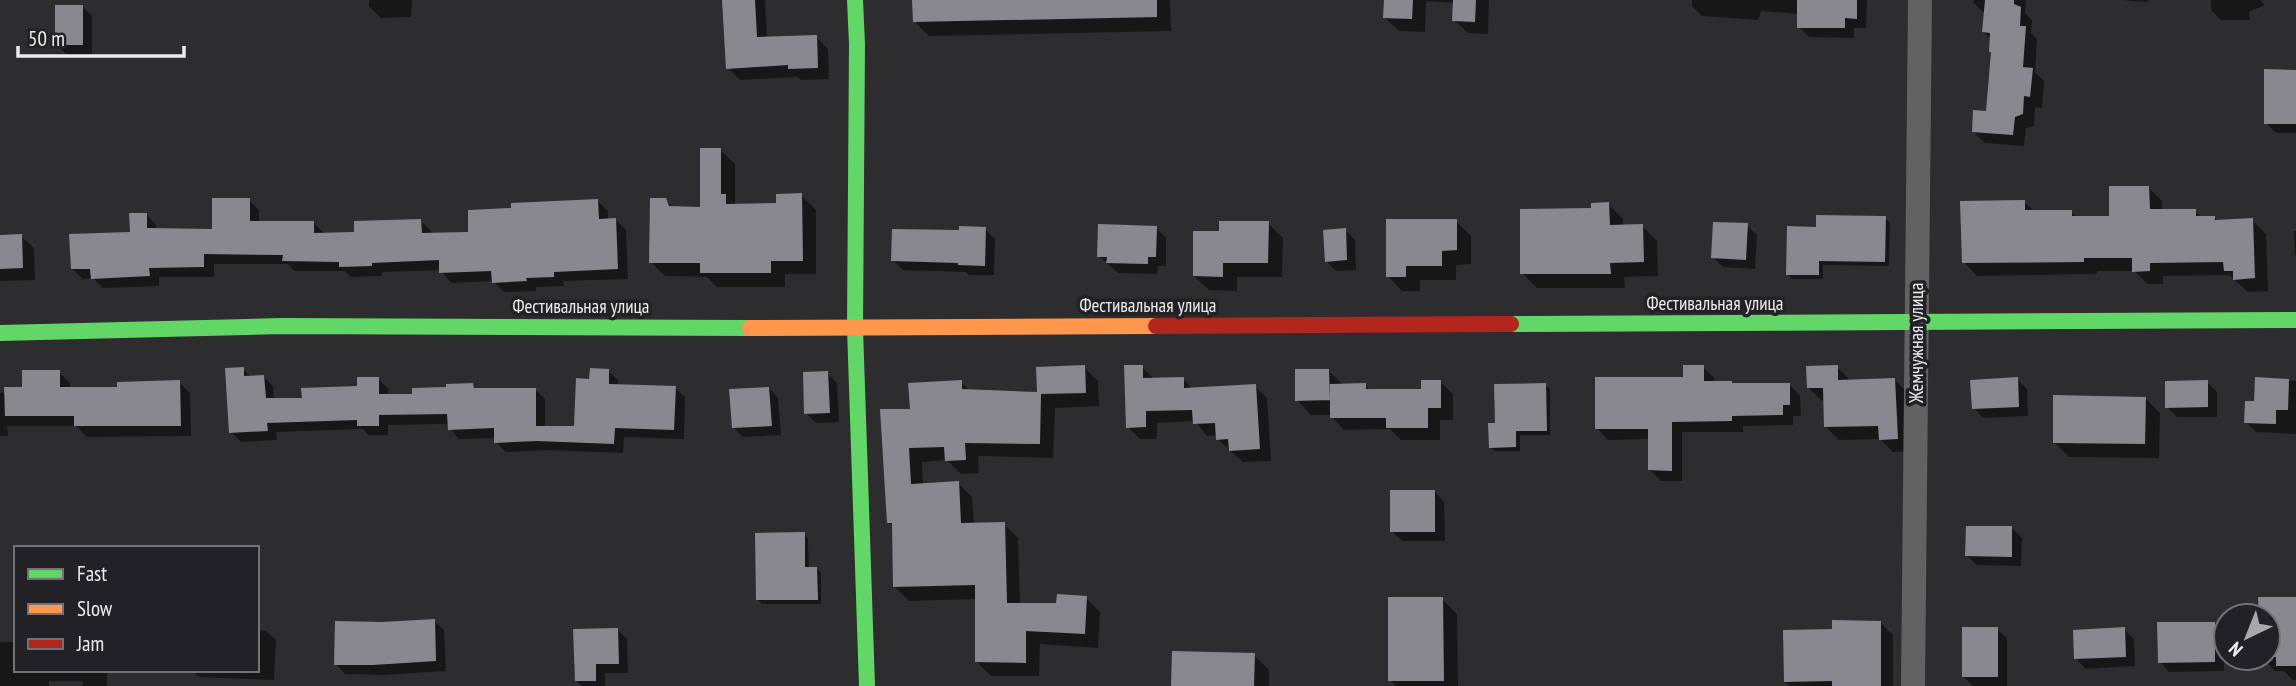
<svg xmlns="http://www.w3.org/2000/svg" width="2296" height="686" viewBox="0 0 2296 686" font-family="'PT Sans Narrow',sans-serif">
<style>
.shadow{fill:#0007}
.building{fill:#898890}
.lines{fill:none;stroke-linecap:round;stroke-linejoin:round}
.street{stroke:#626263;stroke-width:24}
.fast{stroke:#63d668;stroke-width:16}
.slow{stroke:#ff974d;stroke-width:16}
.jam{stroke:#b3261e;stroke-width:16}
.labels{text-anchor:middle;stroke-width:7;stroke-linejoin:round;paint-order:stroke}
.street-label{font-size:19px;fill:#ececef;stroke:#222125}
</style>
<rect width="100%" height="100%" fill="#2d2c2e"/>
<path class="shadow" d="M369,0h43l-1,17 -30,1 -12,-12z
M724,0h41l2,38 49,-1 12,12 1,30 -28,1 -3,-3 -58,3 -12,-12z
M914,0h256l1,31 -242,5 -15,-15z
M1386,0h103l-1,34 -20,-1 -14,-13 1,-17 -29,-2 -1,31 -26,-1 -14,-13z
M1692,0h175l-1,28h-12v10l-45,-1 -10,-10v-13l-38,-3 -3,9 -56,-4 -10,-10z
M1974,0h52l-1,13 7,7 -1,13 6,6 -2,33 9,9 -2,27 -7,-1 -1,19 -8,2 -2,18 -39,-3 -12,-12 15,-18 5,-60 -2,-14 -7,-7 2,-17 -12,-12z
M2121,0h28l-3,2z
M2211,0h49l5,5 -16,7 1,8h-29l-10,-10z
M82,6l10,10v39h-25l-10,-10z
M2296,71v62h-20l-10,-10z
M720,150l15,14v41h43l23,-10 15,15v64h-31v13h-68l-10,-10 -42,-1 -14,-14 14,-62 8,8h29z
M2149,188l13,13v10h33l7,7h13l4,4 33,-2 14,14 2,57 -20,1 -19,-17 -66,1v8h-15l-14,-13h-37v3l-120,2 -13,-14 60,-60 10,9 37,1 6,5h34z
M249,200l10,10v13h55l11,11h31l65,-13 10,10v4l39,-2 128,-32 10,10v9h8l10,10 2,49 -65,2 1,5 -28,1v4l-32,1 -11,-11 -42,2 -10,-13 -59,2v4l-31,1 -6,-6h-51l-6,-7h-74v13h-55v9l-56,2 -10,-10 -10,1 -11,-10 60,-35 14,-20 10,11v5h57z
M1608,204l15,15v8l19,-1 15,15 1,35 -34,1 1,11h-88l-15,-15 71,-63z
M1885,218l5,4 -1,44 -66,-1v14h-31l-4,-5 30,-45z
M1456,221l15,15v28l-15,1v15h-36v11h-18l-14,-15z
M1268,223l15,15 -1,39h-45v14l-28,-1 -15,-14 26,-43z
M1747,225l10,10 -2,34 -32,-2 -10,-10z
M1156,228l10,10v28h-8l-1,8 -39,-1 -19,-17z
M985,229l10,10 -1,36h-25l-3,-3 -63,-2 -10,-10z
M1345,230l10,10 1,30 -20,1 -10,-10z
M2294,231h2v24h-1z
M0,236h21l13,12 1,32 -35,1z
M1084,367l14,14 1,25 -44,2 -2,50 -75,-2 1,17 -18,1 -14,-14 -25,2 1,23 35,-2 14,14 2,28 30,-1 14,14 2,67h38l28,-7 14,14 -2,36 -58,-4 -1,32h-48l-14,-14v-63l-68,2 -14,-14 -1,-60 -6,-5 23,-111 50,-29 9,9 69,2z
M1142,367l13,13 28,-1 10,10 62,-3 12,12 4,63 -28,1 -26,-23v-4l-10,1 -12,-15 -38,2v16h-17l-12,-12z
M1703,367l11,11v5l75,1 11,12 1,20h-8v9l-50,1v6h-61v49h-21l-11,-11v-31l-42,1 -11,-12z
M1837,367l13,13h45l13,13 2,58 -17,1 -13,-13 -41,1 -13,-13 -1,-27 -3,1 -13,-13z
M243,369l8,8h13l9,9 1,14 30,-1 55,-11 19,-9 10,9v8h26l59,-11 5,5 57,-1 10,10v29l31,-1 15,-46 17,-10 10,9v6l57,2 10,9 -1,42 -60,-2 -1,16 -76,-3 -41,2 -10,-10v-4l-37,1 -9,-10 -1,-5 -61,1v10h-20l-5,-6 -87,3 1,8 -36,2 -10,-10z
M1329,371l14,14h22l5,5h53l17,-8 13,12v26h-13v20h-39l-11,-11 -46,1 -12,-13v-2h-21l-14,-15z
M59,372l11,11v6h49l60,-7 11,11 1,43 -104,1 -11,-11h-69l1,10h-8v-43l24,-4z
M827,373l10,10 2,39 -23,1 -10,-10z
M2017,379l10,10 1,27 -45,2 -9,-10z
M2257,379l39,2v53l-40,-2 -10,-10 10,-19z
M2207,382l10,10v25h-40l-10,-10z
M1545,385l5,4v46h-30v16h-25l-5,-4 7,-23z
M769,388l9,10 3,37 -38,2 -10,-10z
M2145,398l15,15 -1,45 -90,-1 -15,-15z
M1435,492l9,10 1,39h-43l-10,-10z
M2012,528l10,10 -1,28 -44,-1 -10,-9z
M804,534l4,5 1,30h8l4,4v31h-59l-4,-4z
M1442,599l15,15 1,72h-62l-6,-6z
M2296,599v81h-3l-9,-9h-9l-13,-13h6v-42h-8z
M434,621l10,9 2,41 -62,4 -39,-1 -9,-10 46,-41z
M1880,622l13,13v51h-103l-5,-4 49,-51z
M2214,624l10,10v37l-55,1 -9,-10z
M617,629l10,10 1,34h-23v13h-23l-6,-5z
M1997,629l10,9v48h-34l-9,-9z
M2124,629l10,10 1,27 -49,3 -10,-10z
M257,630l9,1 10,9 -2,40 -75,-3 -7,-7h65z
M0,642h16v28h91v16h-24l-1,-5h-33v5h-49z
M1254,655l15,15v16h-96z"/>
<path class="building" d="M722,0h33l2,37 60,-2 1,33 -30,1v-4l-62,4z
M912,0h245v17l-244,5z
M1384,0h29l-1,19 -29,-1z
M1453,0h23l-1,22 -23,-1z
M1797,0h60v19l-12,-1v10h-48z
M1985,0h29v4l7,3 -1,19h6l-3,41 10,1 -3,29 -6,-1 -1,18 -8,3 -2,18 -41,-3 1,-22 13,1 5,-59h-2l1,-19 -8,-1z
M55,5h28v40h-28z
M2264,69l32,1v54h-32z
M700,148h21v46h5v10l50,-1v-9l26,-1 1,68h-32v12h-71v-10h-51l1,-65h16l3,8 31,1z
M2109,186h40l1,23h46v7h19v4l38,-2 2,60 -22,2v-9h-9l-1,-9 -73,1v8l-18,1v-14h-48v4l-122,1 -2,-62 65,-1v10h47v6h37z
M212,198h38v23h64v12l40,-1v-11l67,-2 1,14 46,-1v-22l43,-2v-5l87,-4 1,20 17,-1 2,51 -64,3v5l-28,1 1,3 -35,2 -1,-12 -52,2v-13l-67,3v3l-33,1v-5l-57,-1 1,-6 -79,-1v13l-55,1 1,8 -59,3 -1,-10h-19l-2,-35 61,-2 -1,-19h18v15l65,1z
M1609,202l1,23 33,-1 1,38 -34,1 1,11h-91v-65l71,-1v-5z
M1816,215l70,1 -1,46 -66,-1v14h-33l1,-49 29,1z
M1386,219h71v31l-15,1v15h-36v11h-20z
M1219,221h50l-1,42h-45v14l-30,-1v-45h26z
M1713,222l35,1 -2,37 -35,-2z
M1098,224l59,2 -1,31h-8v7l-42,-1 1,-6h-10z
M959,226l27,1 -1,39 -27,-1v-2l-67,-2 1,-32 67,1z
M1346,228l1,32 -22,2 -2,-32z
M22,234l1,34 -23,1v-34z
M1085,365l1,28 -45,1 -1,50 -75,-1 1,17 -21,1 -1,-14 -35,1 2,36 48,-3 2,42 44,-1 2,81h49l1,-9 30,2 -2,38 -59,-3v32l-51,-1v-77l-82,2 -1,-64h-5l-7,-114h30l-2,-26 54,-3v9l75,3 -1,-25z
M1124,365h19v13l41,-1v11l72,-4 4,65 -31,2 -1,-12 -12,1 -1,-17 -22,1 -1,-14 -46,1v16l-20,1z
M1683,365h21v16h28v2h58v22h-7v10l-51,1v5l-60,1v49l-24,-1v-41h-53v-52h88z
M1838,365v15l57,-2 3,61 -19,1 -1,-14 -54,1 -1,-39h-16l-1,-22z
M244,367v9l20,-1 2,23h36l-1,-10 56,-2v-9h22v17h33v-6l34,-1v-3l27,-1 1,5h62v38h38l2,-48 13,1 1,-11 19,1v15l67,2 -2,44 -59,-2 -1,16 -77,-3 -43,2v-15l-46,2 -1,-16 -68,1v11h-22v-6l-90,3 1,8 -39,2 -4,-65z
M1295,369h34l1,31 -35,1z
M22,370h38v17h57v-5l63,-2 1,46h-107v-10h-69l-1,-29h18z
M828,371l2,42 -26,1 -1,-42z
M2018,377l1,30 -47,2 -2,-29z
M2255,377l34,2 -1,31h-12v14l-32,-1 1,-22h9z
M1421,380h20v28h-13v20h-42v-10h-56v-34l36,-1v6h55z
M2208,380v27l-43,1v-27z
M1546,383l1,48h-31v16l-27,1 -1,-25h7l-1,-39z
M769,387l3,39 -40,2 -3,-39z
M2053,395l93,2 -1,47 -92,-1z
M1390,490h45v42h-45z
M1966,526h46v31l-47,-1z
M805,532v35h12l1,33h-62l-1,-67z
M1388,597h55l1,84h-56z
M2258,597h38v69h-20v-9h-8v-41h-9z
M435,619l1,42 -63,4h-39l1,-44 47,1z
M1832,620l49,1v65h-49v-5l-48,1 -1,-52 49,-1z
M2157,622h58v40l-57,1z
M1962,627h36v50h-36z
M2125,627l1,30 -52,2 -1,-29z
M618,628l1,36h-23v17h-21l-2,-52z
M1172,651l83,2 -1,33h-83z"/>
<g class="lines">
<path class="street" d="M1913,686l7,-686"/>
<path class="fast" d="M855,0l2,44 -2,284 12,358
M1511,324l785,-4
M0,333l282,-7 468,2"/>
<path class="slow" d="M750,328l406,-2"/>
<path class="jam" d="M1156,326l355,-2"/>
</g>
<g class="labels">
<g class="street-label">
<text x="1715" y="310">Фестивальная улица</text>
<text x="1148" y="312">Фестивальная улица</text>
<text x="581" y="313">Фестивальная улица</text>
<text transform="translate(1916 343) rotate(-90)" y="7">Жемчужная улица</text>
</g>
</g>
<rect x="14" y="546" width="245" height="126" fill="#222125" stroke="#737276" stroke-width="2"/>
<rect x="28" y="569" width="35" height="10" fill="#63d668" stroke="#737276" stroke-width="2"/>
<text x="77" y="581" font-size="21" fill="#ececef">Fast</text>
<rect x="28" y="604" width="35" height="10" fill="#ff974d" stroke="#737276" stroke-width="2"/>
<text x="77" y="616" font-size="21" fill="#ececef">Slow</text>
<rect x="28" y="639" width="35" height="10" fill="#b3261e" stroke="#737276" stroke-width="2"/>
<text x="77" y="651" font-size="21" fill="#ececef">Jam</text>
<g transform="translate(2247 637) rotate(223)"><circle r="33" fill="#222125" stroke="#737276" stroke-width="2"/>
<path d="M0-5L12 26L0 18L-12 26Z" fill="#a9a9ab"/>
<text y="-10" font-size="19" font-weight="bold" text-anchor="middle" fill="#ececef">N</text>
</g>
<path d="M18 46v10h166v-10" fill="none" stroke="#ececef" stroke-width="3.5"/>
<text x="28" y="46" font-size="21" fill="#ececef" stroke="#222125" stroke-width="5" paint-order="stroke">50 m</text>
</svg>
